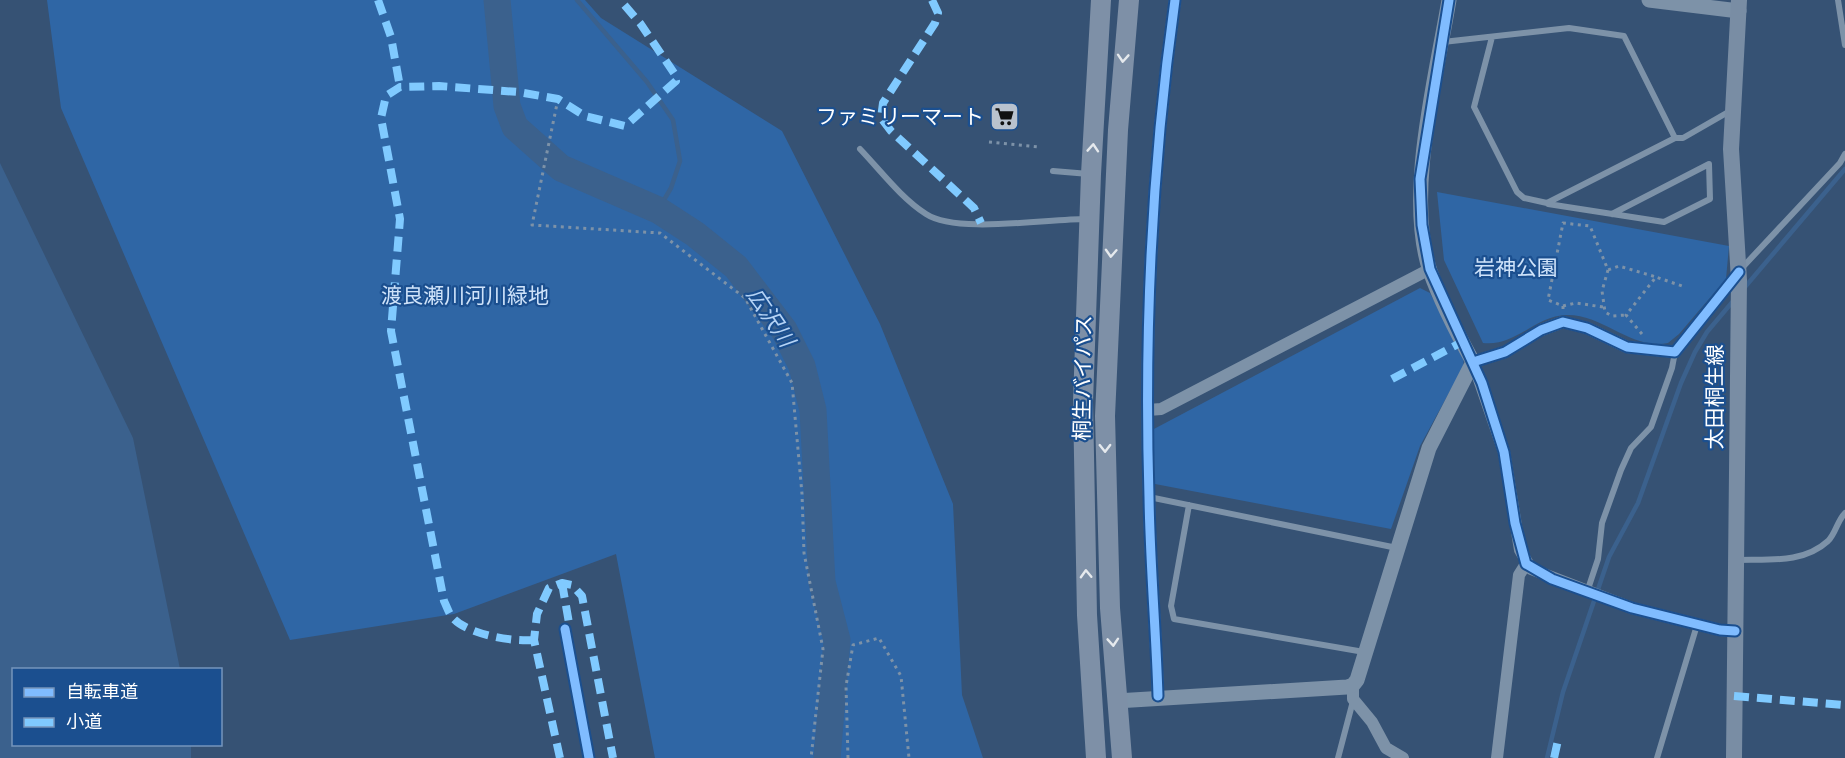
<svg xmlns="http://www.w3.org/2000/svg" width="1845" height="758" viewBox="0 0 1845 758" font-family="'Golos Text','Noto Sans JP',sans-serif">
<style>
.green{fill:#2f66a5}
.water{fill:#3b618d}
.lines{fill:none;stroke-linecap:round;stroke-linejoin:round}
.stream{stroke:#3b618d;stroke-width:4.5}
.river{stroke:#3b618d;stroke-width:27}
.path{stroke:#7d92a8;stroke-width:3;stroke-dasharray:3 4.5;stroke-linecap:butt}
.service{stroke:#7d92a8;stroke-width:6}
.minor{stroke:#7d92a8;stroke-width:12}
.tertiary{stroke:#7d92a8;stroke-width:15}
.secondary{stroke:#798da4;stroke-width:16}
.trunk{stroke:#7e90a7;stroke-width:20}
.quiet{stroke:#80caff;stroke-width:8;stroke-dasharray:15 8;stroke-linecap:butt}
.cycleway-casing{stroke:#1b4f8f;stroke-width:13}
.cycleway{stroke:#80bcff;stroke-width:9}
.oneway{stroke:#e5e9ed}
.labels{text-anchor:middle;stroke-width:4.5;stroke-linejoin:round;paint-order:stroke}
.poi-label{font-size:21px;fill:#fff;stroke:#1b4f8f;text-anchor:end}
.park-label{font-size:21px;fill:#cfe3fa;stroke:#1b4f8f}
.street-label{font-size:21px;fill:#fff;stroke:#1b4f8f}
.water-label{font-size:22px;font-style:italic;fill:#b5d3f5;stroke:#1b4f8f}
</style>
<rect width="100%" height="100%" fill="#365274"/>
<path class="green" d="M47,0h538l16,18 181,113 98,193 73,180 9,191 21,63h-328l-39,-204 -162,60 -164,26 -229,-532z
M1437,192l292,54 -3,33 -47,55 -11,9c-37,7 -64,-28 -100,-28 -31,-1 -52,32 -85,28l-39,-83z
M1420,288l10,5 34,65 -1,9 -43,79 -29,83 -236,-45 -3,-54z"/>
<path class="water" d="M0,163l133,275 47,231 -166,1v74l177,1v13h-191z"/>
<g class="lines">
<path class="stream" d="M577,0l70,82 26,38 7,41 -9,27 -13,22
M1745,287l100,-118
M1547,758l16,-66 46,-135 29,-54 43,-120 14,-31 12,-20 27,-32"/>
<path class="river" d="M497,0l10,106 8,21 46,41 97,42 37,24 41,33 48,63 18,36 11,44 9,172 15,58 -10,118"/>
<path class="path" d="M558,99l-26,126 128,8 85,65 47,85 10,111 2,59 19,96 -12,109
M989,142l50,5
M1608,270l-6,21 3,21 7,4 14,-1
M1563,306l13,-3 27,4
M1563,309v-3l-15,-6 15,-77 27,3 18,44 11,-4 37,11
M1642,334l-16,-19 30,-38 26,9
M848,758l-2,-72 7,-41 26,-7 22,38 8,82"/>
<path class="service" d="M1838,0l7,45
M1443,42l126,-14 55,8 51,102 -128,65 -23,-5 -7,-6 -43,-85 18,-70
M1675,138h8l47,-27
M860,149c21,22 41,49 66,65 30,20 120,5 160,5
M1053,171l36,3
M1548,204l116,18 46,-23 -1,-35 -97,50
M1741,269l99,-106 5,-9
M1149,497l248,51
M1189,505l-18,101 3,13 190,33
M1737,560c31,-1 66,4 91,-19 8,-8 9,-20 17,-28
M1587,592l11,-33 4,-36 19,-53 10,-22 20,-21 21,-59 3,-16
M1338,758l15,-57
M1657,758l40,-133"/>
<path class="minor" d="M1148,410l13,-1 269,-140
M1735,631l-15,-1 -88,-22 -101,-39 -11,-19 -16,-98 -31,-90 32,-10 36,-22 22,-8 24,6 40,19 48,5 64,-80
M1353,685v14l19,23 14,26 17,10
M1158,696c-2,-66 -8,-132 -9,-199 -5,-165 3,-334 26,-497
M1497,758l22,-183 7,-11"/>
<path class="tertiary" d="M1649,0l90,11
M1116,701l231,-14 6,-2 4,-5 72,-232 44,-86c-16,-29 -32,-60 -43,-91 -25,-76 6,-193 19,-271"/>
<path class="secondary" d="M1734,758l5,-478 -8,-131 8,-149"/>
<path class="trunk" d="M1096,758l-9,-143 -4,-213 8,-228 10,-174
M1122,758l-12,-150 -5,-192 13,-286 11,-130"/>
<path class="quiet" d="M378,0l13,37 9,50
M932,0l6,13 -3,10 -52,80 -2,15 10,13 83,77 7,15
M1392,379l70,-37
M562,583l7,40 -4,6
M534,640c-20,2 -66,-5 -81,-22 -4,-4 -6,-11 -9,-17l-53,-270 9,-112 -19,-101 5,-22 14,-9 39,-1 79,6 40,7 27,17 40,10 51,-45 -2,-8 -34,-50 -20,-23
M1734,696l111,9
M560,758l-26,-118 3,-26 12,-26 13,-5 10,2 10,11 31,162
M1554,758l4,-18"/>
<defs>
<path id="cycleway" d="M1449,0l-29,179 2,46 8,44 52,114 22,69 11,71 11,41 26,15 80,29 88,22 15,1
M1473,362l32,-10 36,-22 22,-8 24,6 40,19 48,5 64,-80
M565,629l24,129
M1158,696c-2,-66 -8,-132 -9,-199 -5,-165 3,-334 26,-497"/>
</defs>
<use href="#cycleway" class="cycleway-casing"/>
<use href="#cycleway" class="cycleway"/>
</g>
<defs><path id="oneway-chevron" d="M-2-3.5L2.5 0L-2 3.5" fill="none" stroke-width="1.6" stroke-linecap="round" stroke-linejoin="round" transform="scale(1.5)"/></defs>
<g class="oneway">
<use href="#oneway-chevron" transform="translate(1123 58) rotate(94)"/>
<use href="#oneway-chevron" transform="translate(1093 148) rotate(-86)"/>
<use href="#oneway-chevron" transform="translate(1111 253) rotate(93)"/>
<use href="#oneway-chevron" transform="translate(1105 448) rotate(89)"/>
<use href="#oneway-chevron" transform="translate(1086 574) rotate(-92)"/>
<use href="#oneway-chevron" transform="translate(1113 642) rotate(86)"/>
</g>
<defs>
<symbol id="supermarket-square" viewBox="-11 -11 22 22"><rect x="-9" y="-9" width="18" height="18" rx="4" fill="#b9c2ce" stroke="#1b4f8f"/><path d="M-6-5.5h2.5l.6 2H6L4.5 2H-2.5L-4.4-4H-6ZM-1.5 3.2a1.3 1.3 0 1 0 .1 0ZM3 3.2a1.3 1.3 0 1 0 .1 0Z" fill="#111"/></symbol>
</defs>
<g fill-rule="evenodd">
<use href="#supermarket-square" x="988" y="100" width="33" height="33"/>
</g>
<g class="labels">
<g class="poi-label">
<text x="984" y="124">ファミリーマート</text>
</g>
<g class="park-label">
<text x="1516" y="275">岩神公園</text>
<text x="465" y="303">渡良瀬川河川緑地</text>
</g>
<g class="street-label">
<text transform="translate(1083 378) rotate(-89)" y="7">桐生バイパス</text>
<text transform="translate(1715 397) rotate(-90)" y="7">太田桐生線</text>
</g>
<g class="water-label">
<text transform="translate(771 317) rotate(56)" y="8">広沢川</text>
</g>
</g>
<rect x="12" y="668" width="210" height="78" fill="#1b4f8f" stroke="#7695bc" stroke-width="1.5"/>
<rect x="24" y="688" width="30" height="9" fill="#80bcff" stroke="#7695bc" stroke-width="1.5"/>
<text x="66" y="698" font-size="18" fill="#ffffff">自転車道</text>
<rect x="24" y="718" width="30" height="9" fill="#80caff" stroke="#7695bc" stroke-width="1.5"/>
<text x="66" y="728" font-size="18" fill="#ffffff">小道</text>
</svg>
